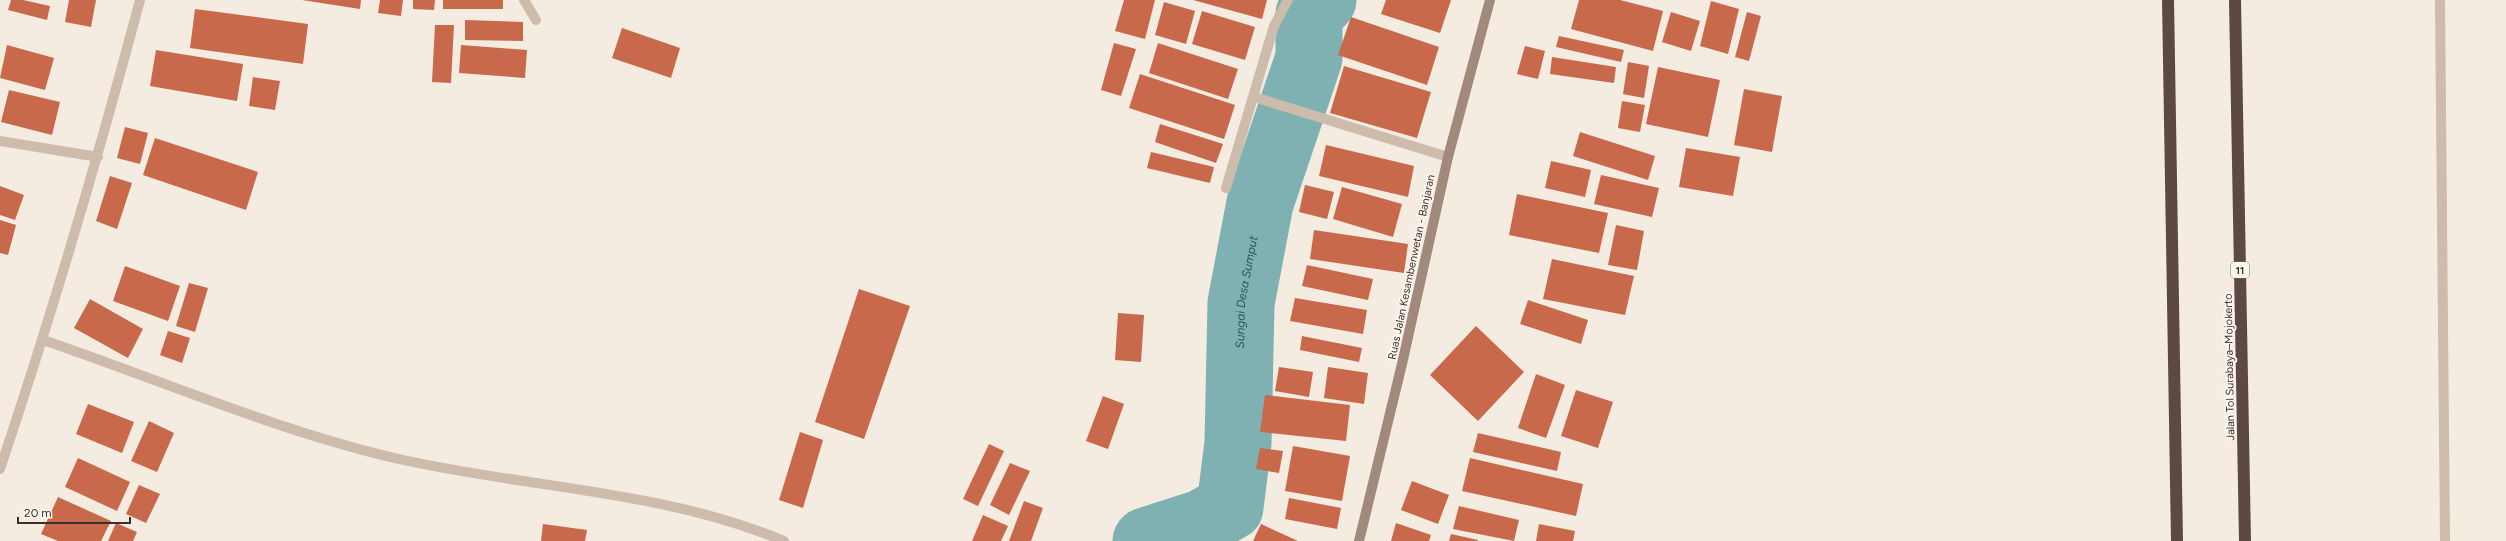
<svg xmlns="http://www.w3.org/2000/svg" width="2506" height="541" viewBox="0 0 2506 541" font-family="Figtree,sans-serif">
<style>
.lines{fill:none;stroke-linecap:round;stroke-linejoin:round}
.river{stroke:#7fb0b2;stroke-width:67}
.building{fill:#c8694b}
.lane{stroke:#cdbbac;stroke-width:10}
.street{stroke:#cdbbac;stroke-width:10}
.secondary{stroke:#a18a7d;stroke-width:10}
.highway{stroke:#5c4a42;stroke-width:12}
.labels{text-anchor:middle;stroke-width:4;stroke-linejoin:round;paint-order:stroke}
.shield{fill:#fbf5ee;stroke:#756b66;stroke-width:1}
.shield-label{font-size:10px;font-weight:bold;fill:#3b302b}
.street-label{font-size:11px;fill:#3b302b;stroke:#fbf5ee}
.water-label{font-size:12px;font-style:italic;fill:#1f5a5e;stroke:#fbf5ee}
</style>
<rect width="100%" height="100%" fill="#f4ebe1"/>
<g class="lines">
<path class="river" id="s1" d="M1146,541l56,-18 28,-16 8,-64 3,-140 19,-100 49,-145v-44l14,-14"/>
</g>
<path class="building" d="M11,0h12l27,6 -3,14 -39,-10z
M69,0h27l-5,27 -26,-5z
M302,0h59l-1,9z
M380,0h23l-2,16 -23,-3z
M413,0h22l-1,10 -21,-1z
M443,0h60v9h-60z
M1124,0h31l-10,39 -30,-8z
M1193,0h74l-5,19z
M1386,0h65l-11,33 -59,-19z
M1579,0h41l43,11 -10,40 -82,-22z
M1711,1l28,8 -11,45 -28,-8z
M1164,2l31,9 -9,33 -31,-9z
M195,9l113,15 -5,40 -113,-16z
M1202,11l53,16 -10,33 -53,-16z
M1671,12l29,9 -9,30 -29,-9z
M1747,12l14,4 -12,45 -14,-4z
M1351,17l88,30 -12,38 -89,-30z
M465,20l58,2v19l-58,-1z
M435,25h19l-3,58 -19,-1z
M622,28l58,20 -9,30 -59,-20z
M1559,36l65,14 -3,12 -65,-15z
M1114,43l22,6 -15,47 -20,-6z
M1158,43l80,26 -10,30 -79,-26z
M7,45l47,13 -9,32 -45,-12z
M461,45l66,5 -2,28 -66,-5z
M1525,46l20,5 -7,28 -21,-5z
M156,50l87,14 -6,37 -87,-15z
M1552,57l64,10 -2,16 -64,-9z
M1628,62l21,4 -5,32 -21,-4z
M1344,66l87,26 -14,46 -87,-25z
M1658,67l62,13 -12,57 -62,-13z
M1140,74l95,31 -11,34 -95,-31z
M253,77l27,4 -5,29 -26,-4z
M1744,89l38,7 -10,56 -38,-7z
M9,90l51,12 -8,33 -51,-13z
M1622,101l23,4 -5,27 -22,-4z
M1160,124l63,20 -7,19 -61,-21z
M125,127l23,6 -8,31 -23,-6z
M1580,132l75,24 -7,24 -75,-24z
M155,138l103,34 -12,38 -103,-35z
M1326,145l88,21 -6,31 -89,-21z
M1686,148l54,9 -7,39 -54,-9z
M1151,152l63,15 -4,16 -63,-15z
M1551,161l40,9 -6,27 -40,-9z
M1601,175l58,13 -7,29 -58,-13z
M110,176l22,7 -15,46 -21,-8z
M1305,185l29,7 -7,27 -28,-7z
M0,186l24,9 -9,25 -15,-5z
M1342,187l60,17 -9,33 -60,-18z
M1517,194l91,19 -9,40 -90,-18z
M0,220l16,5 -8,30 -8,-2z
M1616,225l28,6 -7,39 -29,-5z
M1314,230l94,14 -4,29 -94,-14z
M1552,259l82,17 -9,39 -82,-16z
M1307,265l66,14 -5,21 -66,-14z
M125,266l55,20 -12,35 -55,-20z
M189,283l19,5 -13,44 -19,-6z
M859,289l51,17 -46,133 -49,-17z
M1295,298l72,12 -4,24 -73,-13z
M90,299l53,30 -15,29 -54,-30z
M1528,300l60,20 -7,24 -61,-20z
M1118,313l26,2 -3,47 -26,-2z
M1476,326l48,46 -46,49 -48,-46z
M168,331l22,7 -8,25 -22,-8z
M1302,336l60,12 -3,14 -59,-12z
M1279,367l34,5 -4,25 -34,-6z
M1328,367l40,6 -4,31 -40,-6z
M1536,374l29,11 -19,53 -28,-10z
M1576,390l37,12 -15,46 -37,-12z
M1265,395l85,10 -4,36 -86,-9z
M1103,396l21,8 -16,45 -22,-8z
M88,404l46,18 -12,31 -46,-19z
M149,421l25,12 -17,39 -26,-11z
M800,432l23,8 -20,68 -24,-8z
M1478,433l83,19 -4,19 -84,-19z
M989,444l15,7 -26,55 -15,-7z
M1293,446l57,10 -8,45 -57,-10z
M1260,448l23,3 -4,22 -23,-4z
M78,458l52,24 -13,29 -52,-24z
M1470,458l113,26 -7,32 -114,-25z
M1010,463l20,8 -21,44 -19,-10z
M1412,481l37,14 -11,29 -37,-14z
M139,485l21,9 -14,29 -20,-9z
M58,497l53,24 -10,20h-43l-17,-7z
M1289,498l52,10 -4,21 -52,-10z
M1024,501l19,7 -12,33h-22z
M1459,506l60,14 -5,21 -61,-12z
M983,515l25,11 -7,15h-29z
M116,523l21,9 -4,9h-25z
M1396,523l35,12 -2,6h-38z
M543,524l44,6 -2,11h-44z
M1261,524l37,17h-45z
M1539,524l36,7 -2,10h-37z
M1451,534l27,6v1h-29z"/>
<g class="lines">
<path class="lane" d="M2440,0l5,541"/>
<path class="street" d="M524,0l12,20
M1254,97l194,60
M0,141l98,16
M1226,188l48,-162 14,-26
M43,340c118,40 234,91 356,119 128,29 263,31 385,82
M0,469c52,-155 98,-311 140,-469"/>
<path class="secondary" d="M1359,541l43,-177 46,-207 42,-157"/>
<path class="highway" d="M2168,0l9,541
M2235,0l10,541"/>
</g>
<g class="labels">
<rect class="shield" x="2231" y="262" width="18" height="16" rx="3"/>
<g class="shield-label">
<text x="2240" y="274">11</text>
</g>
<g class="street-label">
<text transform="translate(1411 267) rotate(-78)" y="4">Ruas Jalan Kesambenwetan - Banjaran</text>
<text transform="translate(2229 367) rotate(-91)" y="4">Jalan Tol Surabaya–Mojokerto</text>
</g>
<g class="water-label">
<text dy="4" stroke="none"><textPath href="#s1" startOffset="307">Sungai Desa Sumput</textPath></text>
</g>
</g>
<path d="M18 517v6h112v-6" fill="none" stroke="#3b302b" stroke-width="2"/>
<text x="24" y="517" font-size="12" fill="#3b302b" stroke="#fbf5ee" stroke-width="3" paint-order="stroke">20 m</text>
</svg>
